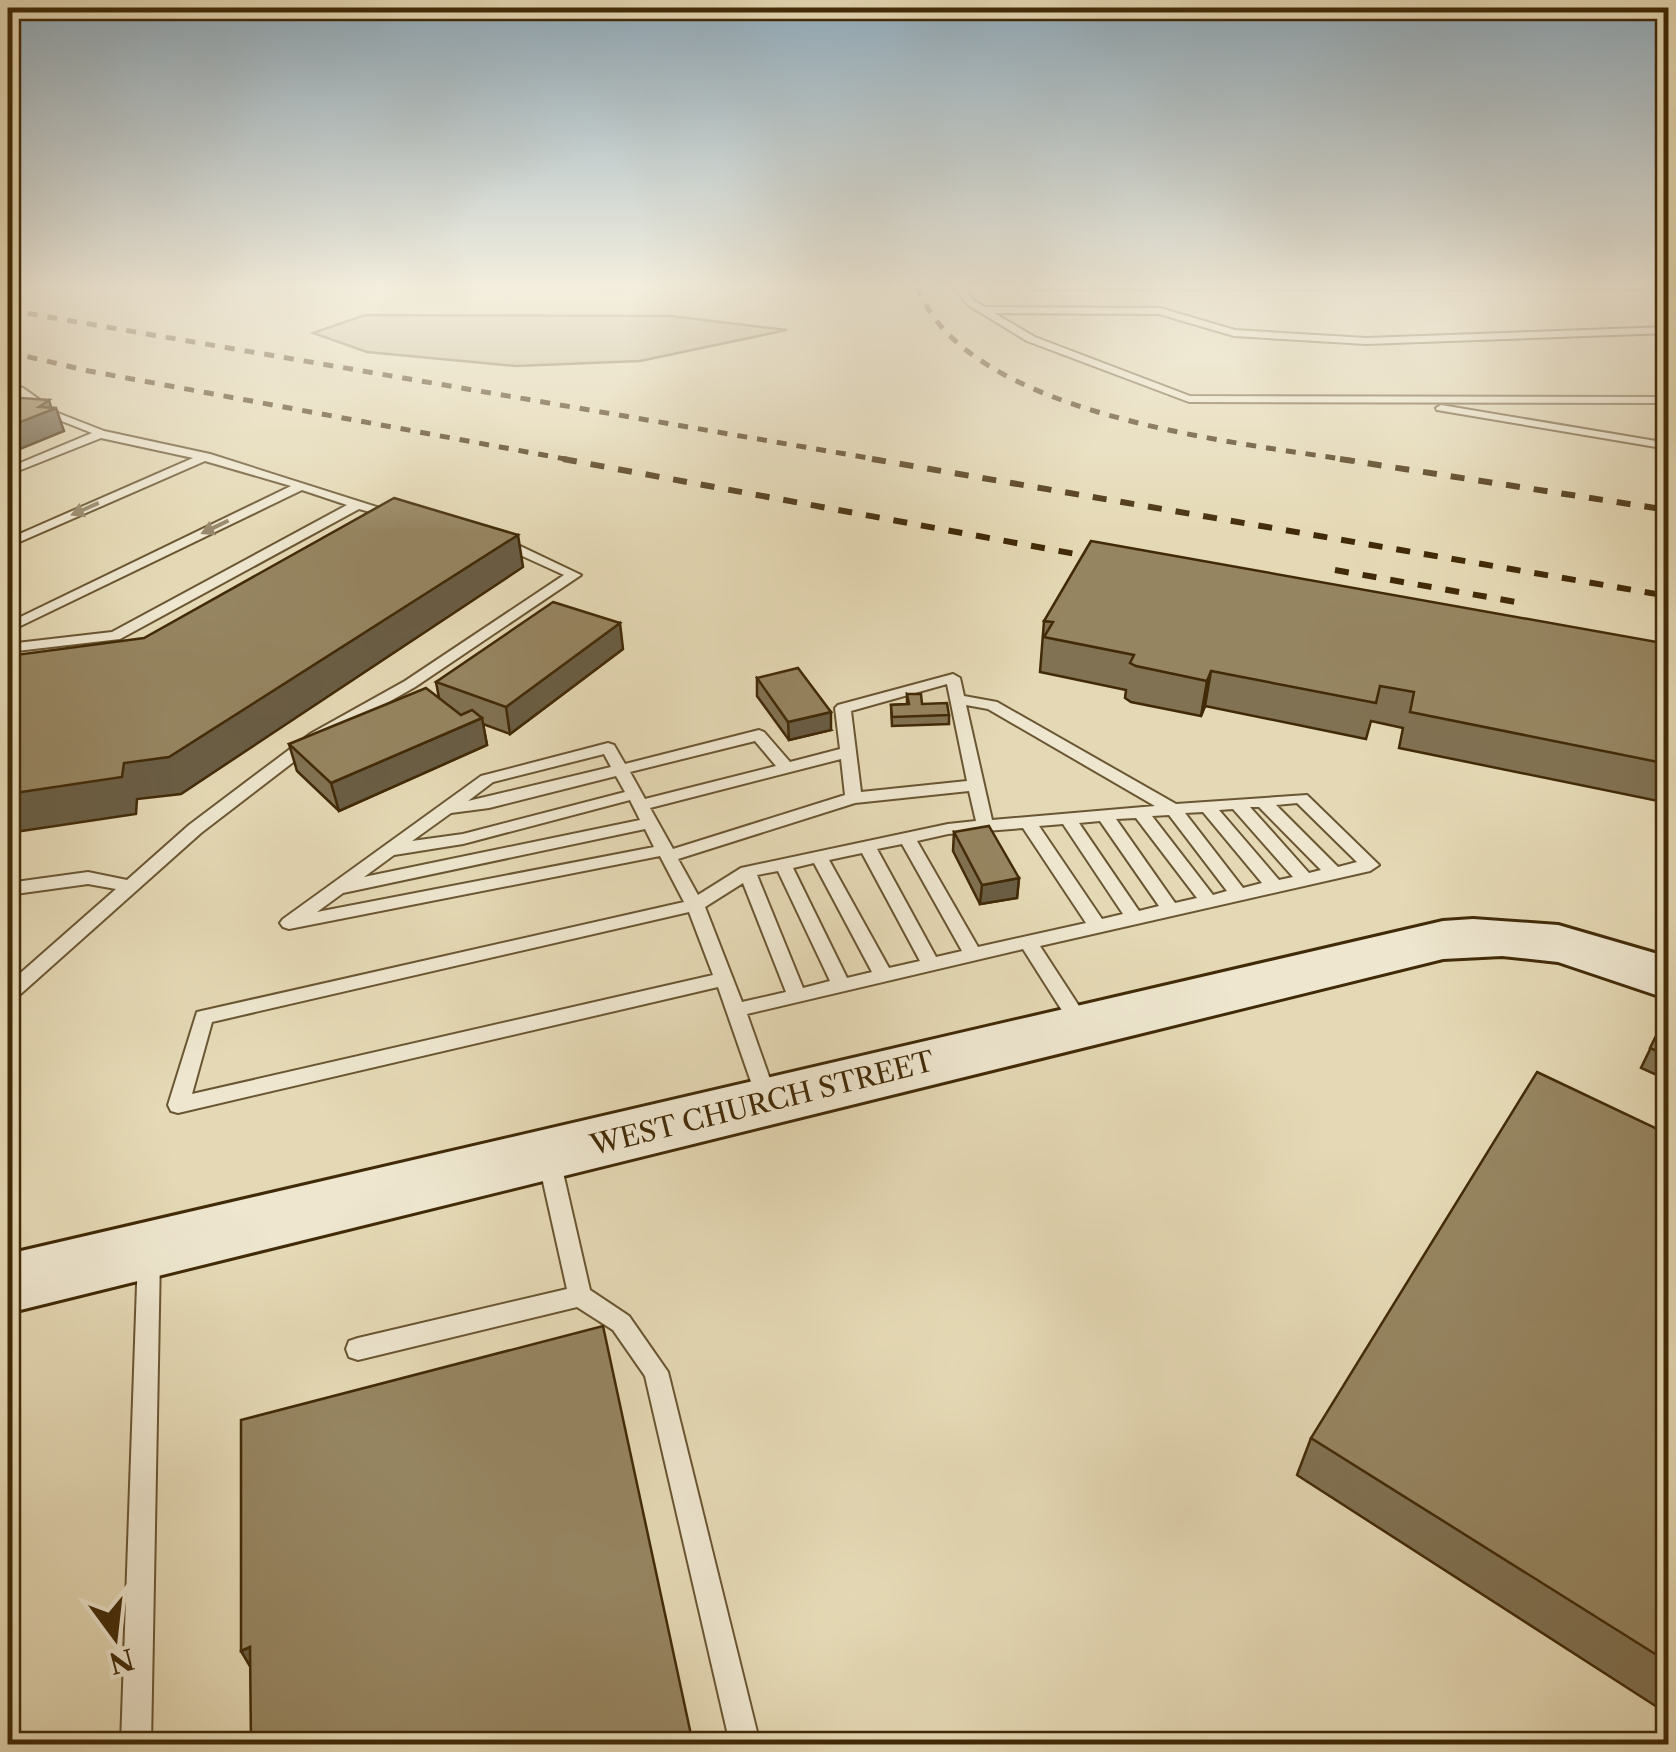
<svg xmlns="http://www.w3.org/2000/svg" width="1676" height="1752" viewBox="0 0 1676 1752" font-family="'Libre Caslon Text',serif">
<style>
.green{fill:#c9bb97;stroke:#85724f;stroke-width:2.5}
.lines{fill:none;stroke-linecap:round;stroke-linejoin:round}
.lane-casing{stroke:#6a5632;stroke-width:4}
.secondary-casing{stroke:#412a07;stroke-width:6}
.lane{fill:#eee6cf;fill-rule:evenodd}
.secondary{fill:#eee6cf;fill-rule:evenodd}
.rail-far1{stroke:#412a07;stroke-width:5;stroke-dasharray:10 10;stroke-linecap:butt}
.rail{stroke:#412a07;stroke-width:6;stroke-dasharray:14 14;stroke-linecap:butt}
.wall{fill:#817253;stroke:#412a07;stroke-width:2.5}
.shaded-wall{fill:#695d44;stroke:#412a07;stroke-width:2.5}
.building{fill:#968561;stroke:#412a07;stroke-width:2.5}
.oneway{fill:#98886b}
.labels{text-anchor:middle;stroke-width:10;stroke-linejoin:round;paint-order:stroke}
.street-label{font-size:28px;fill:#412a07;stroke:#eee6cf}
</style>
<rect width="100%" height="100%" fill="#e5d9b5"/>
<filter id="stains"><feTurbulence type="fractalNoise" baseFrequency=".002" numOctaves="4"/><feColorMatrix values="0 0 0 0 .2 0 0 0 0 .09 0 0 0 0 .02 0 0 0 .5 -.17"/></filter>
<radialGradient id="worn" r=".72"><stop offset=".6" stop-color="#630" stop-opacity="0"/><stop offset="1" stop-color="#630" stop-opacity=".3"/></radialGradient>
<path class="green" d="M365,315l306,1 116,14 -147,31 -124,5 -149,-14 -54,-19z"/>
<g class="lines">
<defs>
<path id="lane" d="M953,286h9l12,15 11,6 175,1 75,22 131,8 302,-11v6l-302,11 -132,-8 -75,-22 -165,-1 41,24 155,59 478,1v6l-479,-1 -162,-61 -59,-36z
M8,383l15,5 35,25 46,18 106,23 192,61 -6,4 -37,-10 -239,130 -112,13v-8l104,-12 235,-127 -45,-15 -294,142v-9l283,-137 -86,-25 -197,86v-8l185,-81 -92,-20 -93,37v-7l84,-35 -48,-19 -36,-25z
M1441,405l227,38v6l-231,-39 -1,-2z
M499,536l82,39 -166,112 -93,53 -121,93 -186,166 -7,2v-17l108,-95 -28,-5 -80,11v-12l80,-11 39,8 62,-55 121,-91 95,-53 159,-106 -70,-32v-6z
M953,674l7,4 4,18 33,6 179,102 131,-9 72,70 -9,6 -330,75 52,80 -3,5h-14l-52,-82 -276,65 30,85 -3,6 -7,2 -7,-2 -3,-6 -39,-112 -540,126 -7,-2 -3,-6 29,-93 487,-110 -24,-46 -371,73 -6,-2 -3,-4 3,-4 198,-143 127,-33 6,2 11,19 134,-34 5,2 26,30 50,-13 -5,-41 3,-3zM947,684l20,97 -106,11 -10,-81zM966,705l22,4 167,97 -163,14zM755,741l21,25 -131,33 -15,-27zM604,754l7,13 -143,34 25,-19zM841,759l4,36 -172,54 -23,-41zM616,776l9,16 -162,42 -51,7 39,-28 38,-5zM969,791l7,30 -28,3 -207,44 -43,27 -20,-36 177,-56zM630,800l10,20 -276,57 30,-22 69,-11zM1297,803l60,59 -19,5 -62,-62zM1250,807h9l62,63 -12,3zM1233,809l60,68 -14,3 -60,-70zM1203,812l59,71 -19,5 -58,-75zM1169,815l58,76 -14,4 -61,-79zM1136,818l61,80 -22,5 -59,-84zM1100,821l59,85 -20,5 -60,-88zM1063,824l60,90 -21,5 -63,-93zM1023,828l63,95 -108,24 -61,-106 31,-7zM645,829l9,18 -337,65 26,-19zM902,844l60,107 -26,6 -59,-108zM862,853l58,108 -31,7 -60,-108zM814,863l58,109 -25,6 -54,-110zM778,871l52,110 -27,7 -46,-113zM743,883l43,109 -44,10 -37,-95zM689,912l24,63 -521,119 20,-72z
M548,1147l8,2 3,6 31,135 39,26 39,56 92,372h-30l-85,-368 -32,-46 -36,-23 -219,53 -9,-3 -3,-8 3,-8 9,-3 209,-49 -30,-134 3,-6z
M149,1246l8,3 3,7 -9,488h-30l17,-488 3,-7z"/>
<path id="secondary" d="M1473,919l85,6 110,32v42l-110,-37 -56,-6 -59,3 -1435,354v-59l1435,-333z"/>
</defs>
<use href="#lane" class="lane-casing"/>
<use href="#secondary" class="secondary-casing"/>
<use href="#lane" class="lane"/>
<use href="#secondary" class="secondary"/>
<path class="rail-far1" d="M917,286c47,130 318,156 438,175
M8,310l878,151
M8,352l81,19 487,90"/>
<path class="rail" d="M563,459l545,101
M872,459l796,137
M1340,459l328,51
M1335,570l181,32"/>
</g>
<path class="wall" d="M601,286h22l-1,2 -21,1z
M1030,286h638v4h-637z
M1044,621l624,23v159l-269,-55 4,-20 -32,-7 -5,18 -161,-33 -4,10 -70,-14 -6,-4 1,-8 -86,-18z
M623,649l-113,85 -27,-10 4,21 -148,66 -42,-40 -8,-27 150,-46 -3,-16z
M757,678l74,52 -42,10 -32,-44z
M907,694l15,10 27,11v9l-57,2 -1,-21 16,-1z
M954,832l65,46 -2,20 -37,6 -27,-53z
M1668,1012v68l-27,-12z
M1668,1134v580l-371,-239 14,-37z"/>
<path class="shaded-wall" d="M49,400l3,10 4,-2 8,23 -56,23v-27z
M518,535l5,32 -342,227 -44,5 -1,15 -128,19v-39l116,-31z
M620,623l3,26 -113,85 -4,-27z
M1211,671l-6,35 -4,10 6,-35z
M831,712v18l-42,10 -1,-18z
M482,718l5,27 -148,66 -8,-28z
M1019,878l-2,20 -37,6 2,-19z
M250,1647l11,38 -20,-34z"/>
<path class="building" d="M8,397l41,3 -10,7 17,1 -48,19z
M394,498l124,37 -349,222 -45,6 -2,14 -114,17v-138l136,-18z
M1091,541l577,103v120l-258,-52 4,-20 -34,-6 -4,17 -165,-32 -4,10 -71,-15 -6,-3 4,-8 -90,-18 9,-15 -9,-1z
M553,602l67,21 -114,84 -70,-25z
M798,668l33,44 -43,10 -31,-44z
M426,688l35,27 11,-5 10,8 -151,65 -42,-39z
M907,694h14l1,10 25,-1 2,12 -57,2 -1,-12 18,-1z
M989,826l30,52 -37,7 -28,-53z
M1668,1012v44l-18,-8z
M1537,1072l131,62v528l-357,-224z
M603,1326l90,418h-442l-1,-97 -9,4v-231z"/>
<defs><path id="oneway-solid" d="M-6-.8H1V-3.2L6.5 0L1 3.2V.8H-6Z" transform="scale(2.5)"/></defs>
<g class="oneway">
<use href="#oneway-solid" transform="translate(85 509) rotate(156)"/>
<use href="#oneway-solid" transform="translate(215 527) rotate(154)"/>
</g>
<linearGradient id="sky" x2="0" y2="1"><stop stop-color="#90abbc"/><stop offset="0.54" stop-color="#f3eede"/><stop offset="1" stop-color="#f3eede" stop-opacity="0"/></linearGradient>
<rect width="1676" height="531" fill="url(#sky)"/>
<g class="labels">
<g class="street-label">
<text transform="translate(762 1103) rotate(-14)" y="10">WEST CHURCH STREET</text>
</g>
</g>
<rect width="1676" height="1752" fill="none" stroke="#e5d9b5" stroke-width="40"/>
<rect x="10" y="10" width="1656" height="1732" fill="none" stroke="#412a07" stroke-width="5"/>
<rect x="20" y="20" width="1636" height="1712" fill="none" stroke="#412a07" stroke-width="2.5"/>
<g transform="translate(115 1637) rotate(165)" stroke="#eee6cf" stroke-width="8" paint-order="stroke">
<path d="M0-8L18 38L0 25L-18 38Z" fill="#412a07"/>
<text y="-15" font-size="28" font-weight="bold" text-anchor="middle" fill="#412a07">N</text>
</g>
<rect width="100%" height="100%" filter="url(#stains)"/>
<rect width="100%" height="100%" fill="url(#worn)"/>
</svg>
